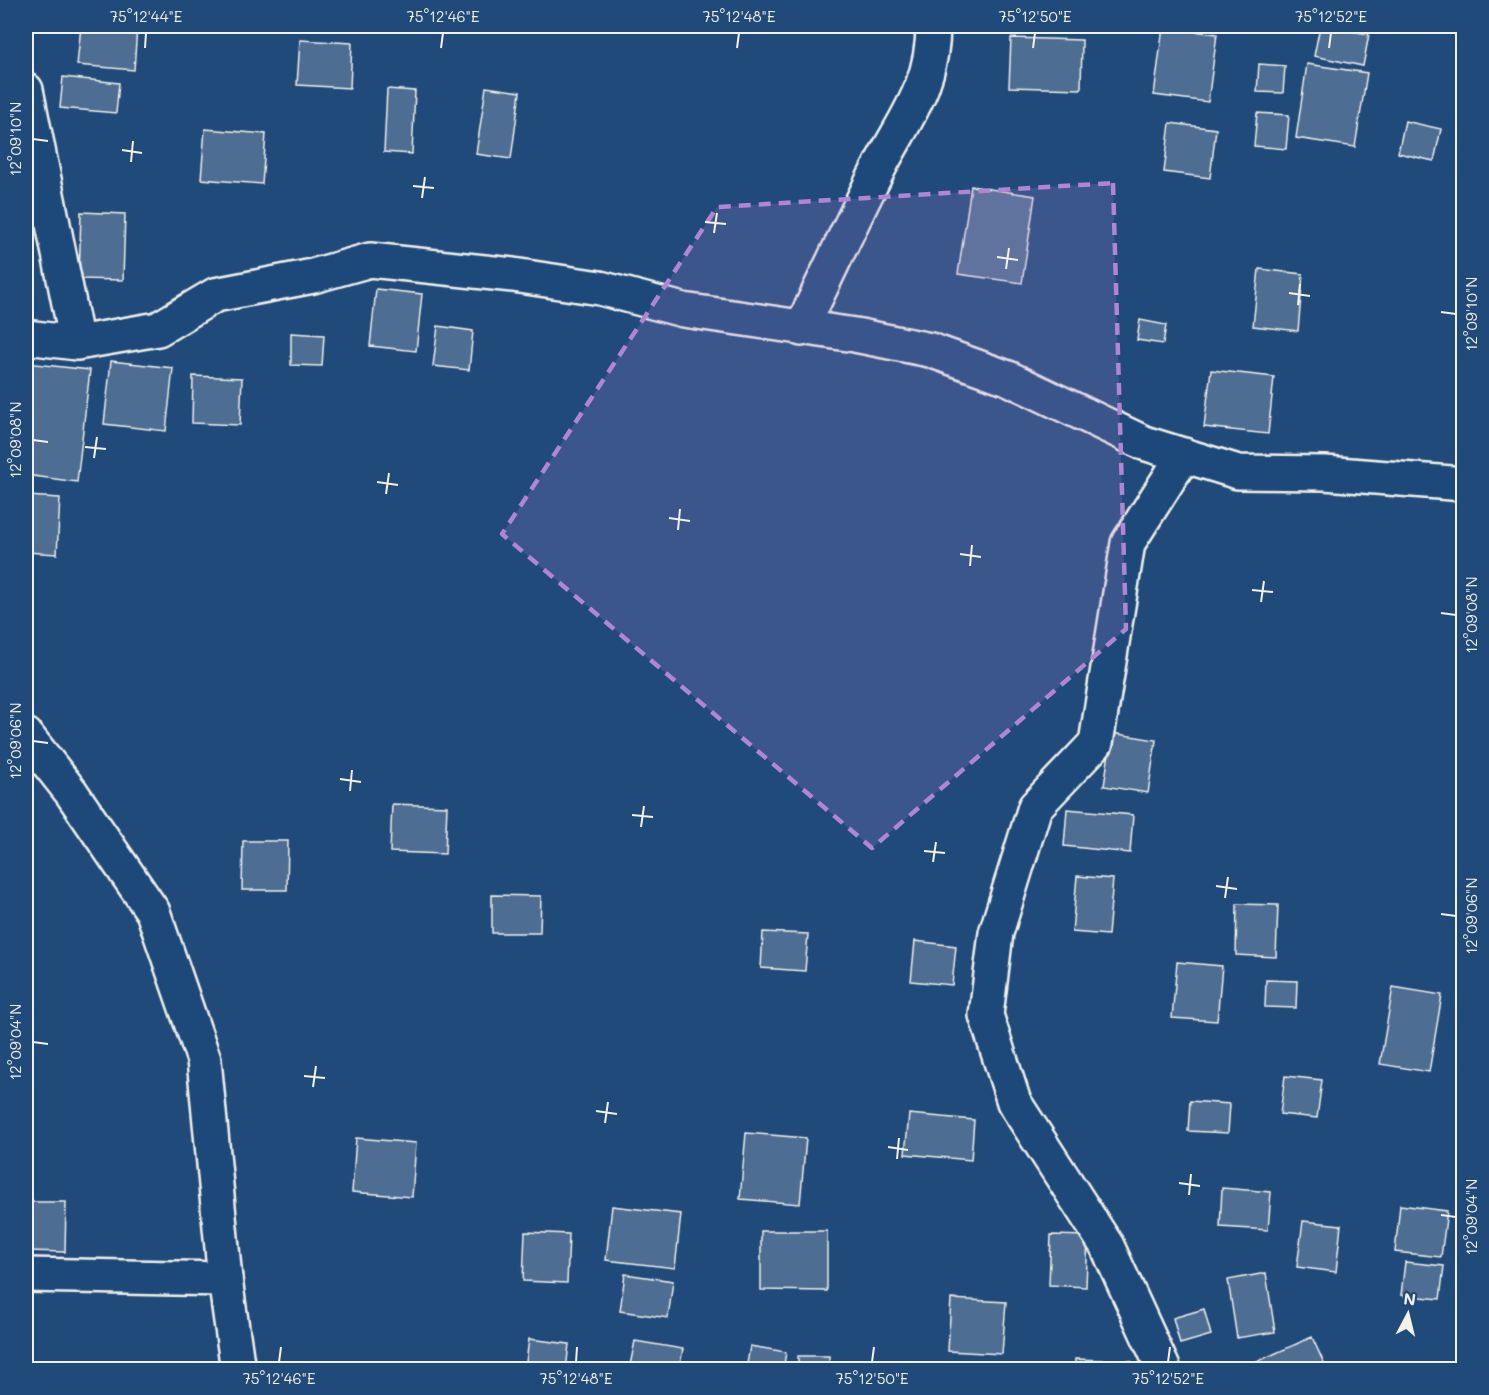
<svg xmlns="http://www.w3.org/2000/svg" width="1489" height="1395" viewBox="0 0 1489 1395" font-family="Mali,sans-serif">
<style>
.building{fill:#4d6e92;stroke:#f4f1e8;stroke-width:1.5}
.lines{fill:none;stroke-linecap:round;stroke-linejoin:round}
.street-casing{stroke:#f4f1e8;stroke-width:38}
.highway-casing{stroke:#f4f1e8;stroke-width:38}
.street{stroke:#1f4a7a;stroke-width:33}
.highway{stroke:#1f4a7a;stroke-width:33}
.marked{fill:#b185d1;fill-opacity:0.2;stroke:#b185d1;stroke-width:4.5;stroke-dasharray:12 8;stroke-linejoin:round}
.ticks{fill:none;stroke:#f4f1e8;stroke-width:2}
.neatline{fill:none;stroke:#f4f1e8;stroke-width:2}
.ticks-label{font-size:15px;text-anchor:middle;fill:#f4f1e8}
</style>
<rect width="100%" height="100%" fill="#1f4a7a"/>
<filter id="ink" filterUnits="userSpaceOnUse"><feTurbulence type="fractalNoise" baseFrequency=".0167" numOctaves="2"/><feDisplacementMap in="SourceGraphic" scale="12" xChannelSelector="R" yChannelSelector="G"/><feConvolveMatrix kernelMatrix="1 2 1 2 8 2 1 2 1" color-interpolation-filters="sRGB"/></filter>
<g filter="url(#ink)">
<path class="building" d="M81,26l56,1 -3,43 -57,-5z
M1320,26l49,8 -6,32 -49,-10z
M1163,27l54,7 -9,68 -54,-7z
M1011,38l71,2 -1,49 -72,-2z
M300,40l52,3 -2,45 -53,-3z
M1259,64l26,2 -2,27 -26,-1z
M1307,64l60,9 -12,74 -59,-9z
M63,77l56,6 -3,30 -56,-5z
M486,87l34,5 -9,67 -35,-5z
M387,89l28,2 -3,63 -28,-2z
M1257,113l32,2 -3,34 -32,-3z
M1405,121l36,8 -7,32 -36,-8z
M1170,123l46,6 -6,49 -46,-6z
M205,129l61,5 -4,50 -61,-5z
M971,186l64,10 -13,87 -64,-9z
M81,212l44,2 -2,66 -44,-1z
M1259,269l44,5 -5,57 -45,-5z
M376,289l46,5 -6,57 -46,-5z
M1140,320l26,5 -3,19 -26,-4z
M438,326l35,5 -4,39 -36,-4z
M291,333l33,2 -2,31 -31,-1z
M111,361l62,7 -7,63 -62,-7z
M26,363l64,7 -13,112 -51,-7z
M1211,370l63,7 -6,57 -64,-7z
M193,376l49,2 -2,47 -48,-2z
M26,496l34,2 -3,56 -31,-2z
M1112,733l44,7 -8,53 -44,-7z
M392,804l55,2 -2,48 -55,-2z
M1067,809l66,6 -3,38 -66,-7z
M243,841h45l-1,49h-45z
M1077,876l36,3 -5,56 -36,-3z
M492,895l49,1 -1,37h-48z
M1237,904l41,1 -2,52 -40,-2z
M763,932l45,2 -3,37 -44,-3z
M915,941l41,5 -4,39 -41,-4z
M1177,962l45,4 -5,55 -45,-3z
M1266,980l31,1 -1,27 -31,-1z
M1393,987l49,8 -13,77 -49,-8z
M1285,1076l37,4 -5,38 -37,-4z
M1190,1101l40,3 -2,29 -40,-2z
M909,1114l65,6 -3,40 -66,-6z
M1464,1129v28h-4z
M746,1133l60,5 -6,66 -60,-5z
M356,1138l60,5 -4,54 -60,-5z
M1222,1188l49,4 -3,38 -48,-3z
M26,1202h40l-1,50 -39,-1z
M1400,1205l47,6 -6,46 -46,-5z
M612,1206l69,8 -6,54 -69,-8z
M1303,1221l38,4 -5,47 -39,-5z
M761,1231h66v60l-66,-1z
M525,1232l44,2 -2,49 -44,-2z
M1051,1235l37,1 -2,51 -37,-2z
M1405,1262l39,4 -4,33 -39,-4z
M1266,1273l9,59 -38,6 -9,-58z
M625,1274l48,7 -5,37 -48,-7z
M951,1299l55,3 -4,52 -54,-3z
M1204,1309l7,26 -31,9 -7,-26z
M1312,1337l15,33h-67l-4,-8z
M529,1339l40,5 -3,26h-41z
M635,1341l48,8 -4,21h-50z
M750,1346l36,6 -3,18h-37z
M798,1356h31v14h-31z
M1075,1359l56,2v9h-56z"/>
<g class="lines">
<defs>
<path id="street" d="M26,90l51,253
M801,329c26,-54 51,-108 78,-161 26,-50 54,-82 54,-142
M26,337l51,6 81,-14 57,-34 98,-19 57,-16 143,15 87,13 83,22 172,25 75,15 78,28 136,65 94,29 87,1 139,11
M26,1275l199,4
M1164,1370l-57,-124 -93,-144 -28,-87 10,-82 39,-126 61,-64 32,-200 56,-88"/>
<path id="highway" d="M26,735l45,57 82,120 51,148 21,219 13,91"/>
</defs>
<use href="#street" class="street-casing"/>
<use href="#highway" class="highway-casing"/>
<use href="#street" class="street"/>
<use href="#highway" class="highway"/>
</g>
</g>
<path class="marked" d="M1113,183l13,446 -254,219 -370,-314 215,-327z"/>
<path class="ticks" d="M145,48l1,-15M441,48l2,-15M737,48l2,-15M1033,48l2,-15M1329,48l2,-15M33,139l15,2M122,150l20,3M131,162l2,-21M413,186l21,2M422,198l3,-21M705,222l21,2M714,233l3,-20M997,257l21,3M1006,269l3,-21M1289,293l21,3M1298,305l2,-21M1441,312l15,2M33,440l15,2M85,447l21,2M94,458l3,-21M377,482l21,3M386,494l3,-21M669,518l21,3M678,530l2,-21M960,554l21,3M970,566l2,-21M1252,590l21,2M1261,602l3,-21M1441,613l15,2M33,741l15,2M340,779l21,3M350,791l2,-21M632,815l21,2M641,827l3,-21M924,851l21,2M933,862l3,-20M1216,886l21,3M1225,898l3,-21M1441,914l15,2M33,1042l15,2M304,1076l21,2M313,1087l3,-21M596,1111l21,3M605,1123l3,-21M888,1147l20,3M897,1159l2,-21M1179,1183l21,3M1189,1195l2,-21M1441,1215l15,2M279,1362l2,-15M576,1362l1,-15M872,1362l2,-15M1168,1362l2,-15"/>
<rect width="1489" height="1395" fill="none" stroke="#1f4a7a" stroke-width="66"/>
<g transform="translate(1408 1314) rotate(7)" stroke="#1f4a7a" stroke-width="4.5" paint-order="stroke">
<path d="M0-4.5L10 22L0 15L-10 22Z" fill="#f4f1e8"/>
<text y="-9" font-size="16" font-weight="bold" text-anchor="middle" fill="#f4f1e8">N</text>
</g>
<rect x="33" y="33" width="1423" height="1329" class="neatline"/>
<g class="ticks-label">
<text x="146" y="22">75°12'44"E</text>
<text x="443" y="22">75°12'46"E</text>
<text x="739" y="22">75°12'48"E</text>
<text x="1035" y="22">75°12'50"E</text>
<text x="1331" y="22">75°12'52"E</text>
<text transform="translate(16 139) rotate(-90)" y="5">12°09'10"N</text>
<text transform="translate(1472 314) rotate(-90)" y="5">12°09'10"N</text>
<text transform="translate(16 440) rotate(-90)" y="5">12°09'08"N</text>
<text transform="translate(1472 615) rotate(-90)" y="5">12°09'08"N</text>
<text transform="translate(16 741) rotate(-90)" y="5">12°09'06"N</text>
<text transform="translate(1472 916) rotate(-90)" y="5">12°09'06"N</text>
<text transform="translate(16 1042) rotate(-90)" y="5">12°09'04"N</text>
<text transform="translate(1472 1217) rotate(-90)" y="5">12°09'04"N</text>
<text x="279" y="1384">75°12'46"E</text>
<text x="576" y="1384">75°12'48"E</text>
<text x="872" y="1384">75°12'50"E</text>
<text x="1168" y="1384">75°12'52"E</text>
</g>
</svg>
